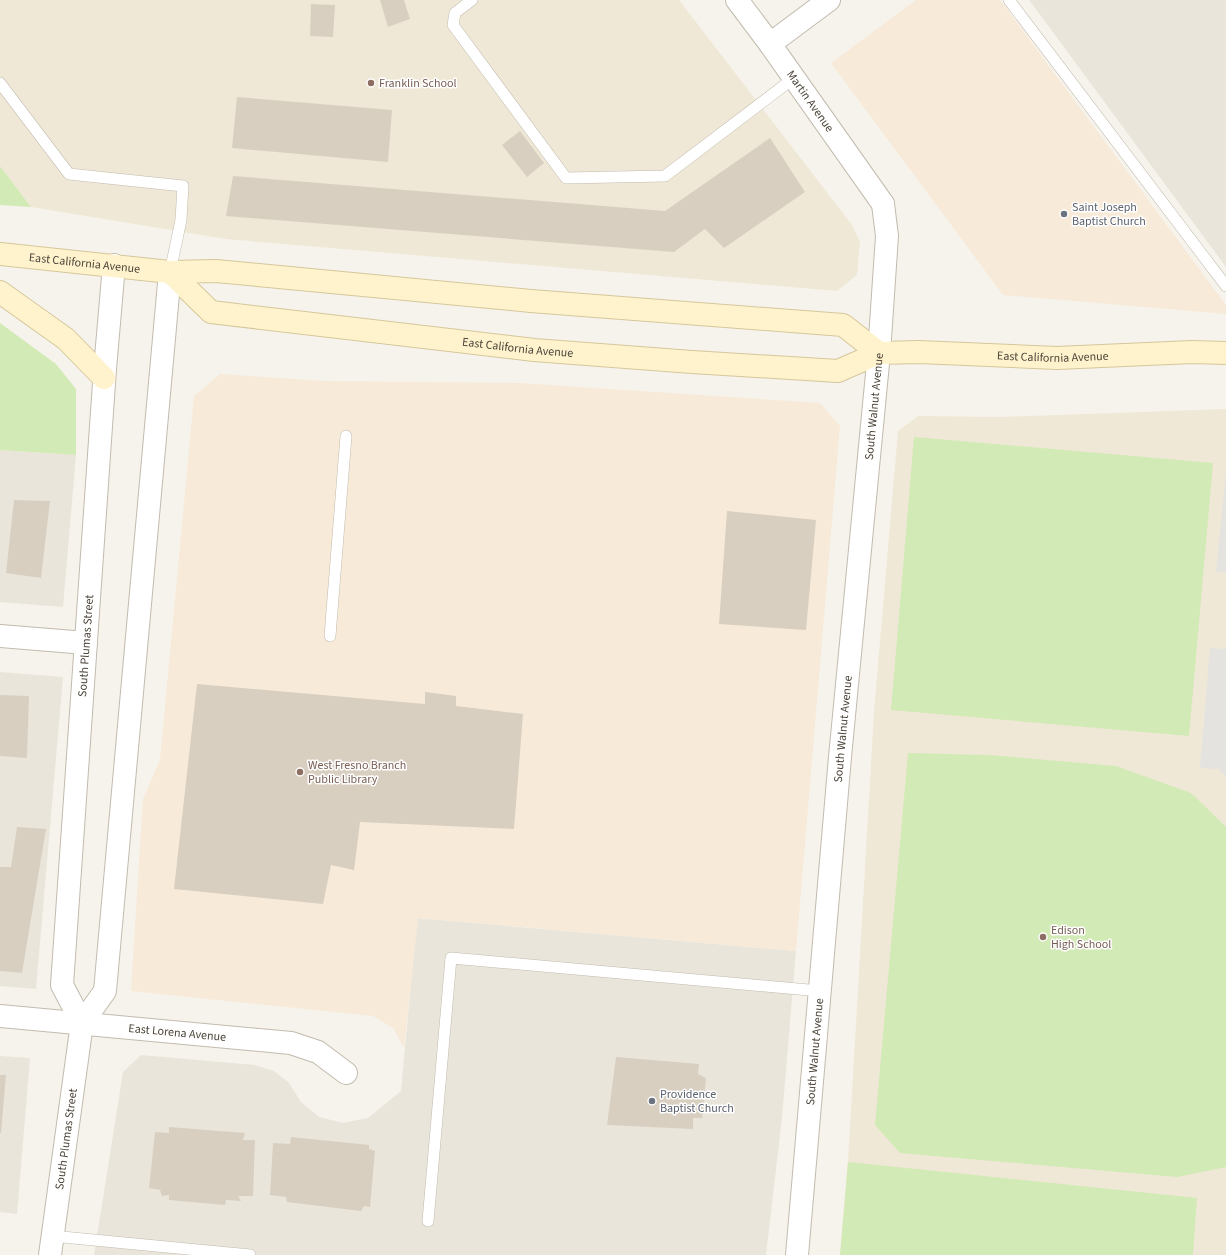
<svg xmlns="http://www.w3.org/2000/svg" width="1226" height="1255" viewBox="0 0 1226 1255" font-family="'Source Sans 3',sans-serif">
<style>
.residential{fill:#eae5da}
.commercial{fill:#f7ead8}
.education{fill:#efe8d6}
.green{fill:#d2eab5}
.parking{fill:#e5e3e0}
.building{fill:#d8cfc1}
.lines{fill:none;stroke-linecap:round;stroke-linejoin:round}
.service-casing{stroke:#c2bbae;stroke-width:12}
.minor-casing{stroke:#c2bbae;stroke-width:24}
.tertiary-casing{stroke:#c2bbae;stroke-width:24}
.secondary-casing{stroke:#d6c79b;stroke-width:24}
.service{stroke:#fff;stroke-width:11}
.minor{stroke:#fff;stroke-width:22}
.tertiary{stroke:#fff;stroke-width:22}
.secondary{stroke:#fff3cd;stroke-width:22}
.education-dot{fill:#8d6e63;stroke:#fff;stroke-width:1.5}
.worship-dot{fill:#6b7280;stroke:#fff;stroke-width:1.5}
.labels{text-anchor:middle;stroke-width:3;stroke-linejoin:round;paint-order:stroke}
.education-label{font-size:12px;fill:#785e54;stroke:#fff;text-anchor:start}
.street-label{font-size:12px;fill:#4b4439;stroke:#fff}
.worship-label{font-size:12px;fill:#5b616d;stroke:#fff;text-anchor:start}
</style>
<rect width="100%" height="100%" fill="#f6f3ec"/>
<path class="residential" d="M1029,0h197v267l-185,-251z
M0,450l76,5 -13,152 -63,-5z
M0,672l63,5 -27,312 -36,-3z
M417,918l379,33 -14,167 -16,137h-672l29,-183 18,-17 114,10 19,6 15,12 12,19 18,15 24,6 25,-5 33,-27z
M0,1056l30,2 -13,156 -17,-2z"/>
<path class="commercial" d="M916,0h84l226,305v9l-223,-19 -172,-232z
M220,374l104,7 196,2 300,20 20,23 -44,525 -378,-33 -14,130 -11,-20 -20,-12 -242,-25 12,-192 17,-39 34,-364z"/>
<path class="education" d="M0,0h679l173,225 8,17 -3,33 -20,16 -611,-52 -195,-32 -31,-41z
M1226,409v846h-386l8,-93 26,-450 24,-281 20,-15 82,1z"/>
<path class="green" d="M0,166l31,41 -31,-2z
M0,323l56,41 20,25v66l-76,-5z
M914,437l299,26 -24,273 -298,-26z
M908,753l81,2 127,11 75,27 35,34v340l-49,10 -277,-24 -25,-28z
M848,1162l349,36 -4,57h-353z"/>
<path class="parking" d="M1226,471v102l-10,-1z
M1210,648l16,1v128l-7,-8 -19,-1z"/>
<path class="building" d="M380,0h24l6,19 -22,8z
M311,4l24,1 -2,32 -23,-1z
M237,97l155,13 -4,52 -156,-14z
M520,131l24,32 -17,14 -25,-32z
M770,138l35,54 -81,56 -19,-19 -31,23 -448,-36 7,-40 432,35z
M14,500l36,1 -9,77 -35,-5z
M727,511l89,9 -10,110 -87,-6z
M197,684l228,20v-12l31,4v10l67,8 -9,115 -154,-7 -6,48 -23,-5 -8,39 -149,-15z
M0,695l29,1 -2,62 -27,-2z
M17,827l29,2 -24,144 -22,-2v-104h11z
M616,1057l83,7 -1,10 8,4 -4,40h-9v11l-86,-4z
M0,1075h6l-5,58h-1z
M169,1127l76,6 -2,7h12l-2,56h-15l3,5 -15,-1 -1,5 -56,-5v-5l-7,1 -2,-6 -11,-2 6,-56 14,1z
M291,1137l78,8v4l6,2 -5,56 -6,-1 -3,5 -74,-9 -1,-5 -16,-2 3,-52 17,1z"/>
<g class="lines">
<defs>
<path id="service" d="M472,0l-17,13 -2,12 113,153 99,-2 129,-98
M1009,0l217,286
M0,83l69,91 114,12 -2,34 -11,52
M330,636l16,-200
M428,1221l23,-263 369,33
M52,1236l198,19"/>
<g id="minor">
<path d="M770,44l59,-44"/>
<path d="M879,353l8,-117 -4,-32"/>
<path d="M0,636l86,7"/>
<path id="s1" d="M0,1016l291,27 27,9 28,21"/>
</g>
<g id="tertiary">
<path id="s2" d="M737,0l33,44 113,160"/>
<path id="s3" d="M82,1023l-20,-38 43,-616 9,-104"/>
<path id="s4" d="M50,1255l32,-232 23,-32 65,-719"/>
<path id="s5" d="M797,1255l43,-498 39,-404"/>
</g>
<g id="secondary">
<path id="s6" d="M0,254l170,18 46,-1 315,30 312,24 36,28"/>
<path id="s7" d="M170,272l41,40 323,38 158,12 146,9 41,-18 40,-1 138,6 135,-6 34,1"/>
<path d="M0,292l66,47 38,39"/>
</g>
</defs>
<use href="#service" class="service-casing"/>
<use href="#minor" class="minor-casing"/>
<use href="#tertiary" class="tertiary-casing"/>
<use href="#secondary" class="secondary-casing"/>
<use href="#service" class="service"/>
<use href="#minor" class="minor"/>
<use href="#tertiary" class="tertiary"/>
<use href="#secondary" class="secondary"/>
</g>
<g class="education-dot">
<circle cx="371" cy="83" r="4"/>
<circle cx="300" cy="772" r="4"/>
<circle cx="1043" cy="937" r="4"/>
</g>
<g class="worship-dot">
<circle cx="1064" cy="214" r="4"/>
<circle cx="652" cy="1101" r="4"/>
</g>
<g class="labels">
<g class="education-label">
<text x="379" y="87">Franklin School</text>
<text x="308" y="769">West Fresno Branch<tspan x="308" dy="14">Public Library</tspan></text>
<text x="1051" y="934">Edison<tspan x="1051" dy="14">High School</tspan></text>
</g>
<g class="street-label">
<text dy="4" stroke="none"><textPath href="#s2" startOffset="125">Martin Avenue</textPath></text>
<text dy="4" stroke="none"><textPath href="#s6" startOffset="85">East California Avenue</textPath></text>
<text dy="4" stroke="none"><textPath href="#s7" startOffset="366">East California Avenue</textPath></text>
<text dy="4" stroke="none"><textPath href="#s7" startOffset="906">East California Avenue</textPath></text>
<text dy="4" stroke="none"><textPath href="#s5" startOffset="852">South Walnut Avenue</textPath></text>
<text dy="4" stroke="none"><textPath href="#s3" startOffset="383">South Plumas Street</textPath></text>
<text dy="4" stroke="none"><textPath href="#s5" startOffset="528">South Walnut Avenue</textPath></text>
<text dy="4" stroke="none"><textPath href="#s1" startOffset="178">East Lorena Avenue</textPath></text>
<text dy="4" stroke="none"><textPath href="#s5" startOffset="204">South Walnut Avenue</textPath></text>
<text dy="4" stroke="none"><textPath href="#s4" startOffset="117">South Plumas Street</textPath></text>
</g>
<g class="worship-label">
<text x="1072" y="211">Saint Joseph<tspan x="1072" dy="14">Baptist Church</tspan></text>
<text x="660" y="1098">Providence<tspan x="660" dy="14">Baptist Church</tspan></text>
</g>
</g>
</svg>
